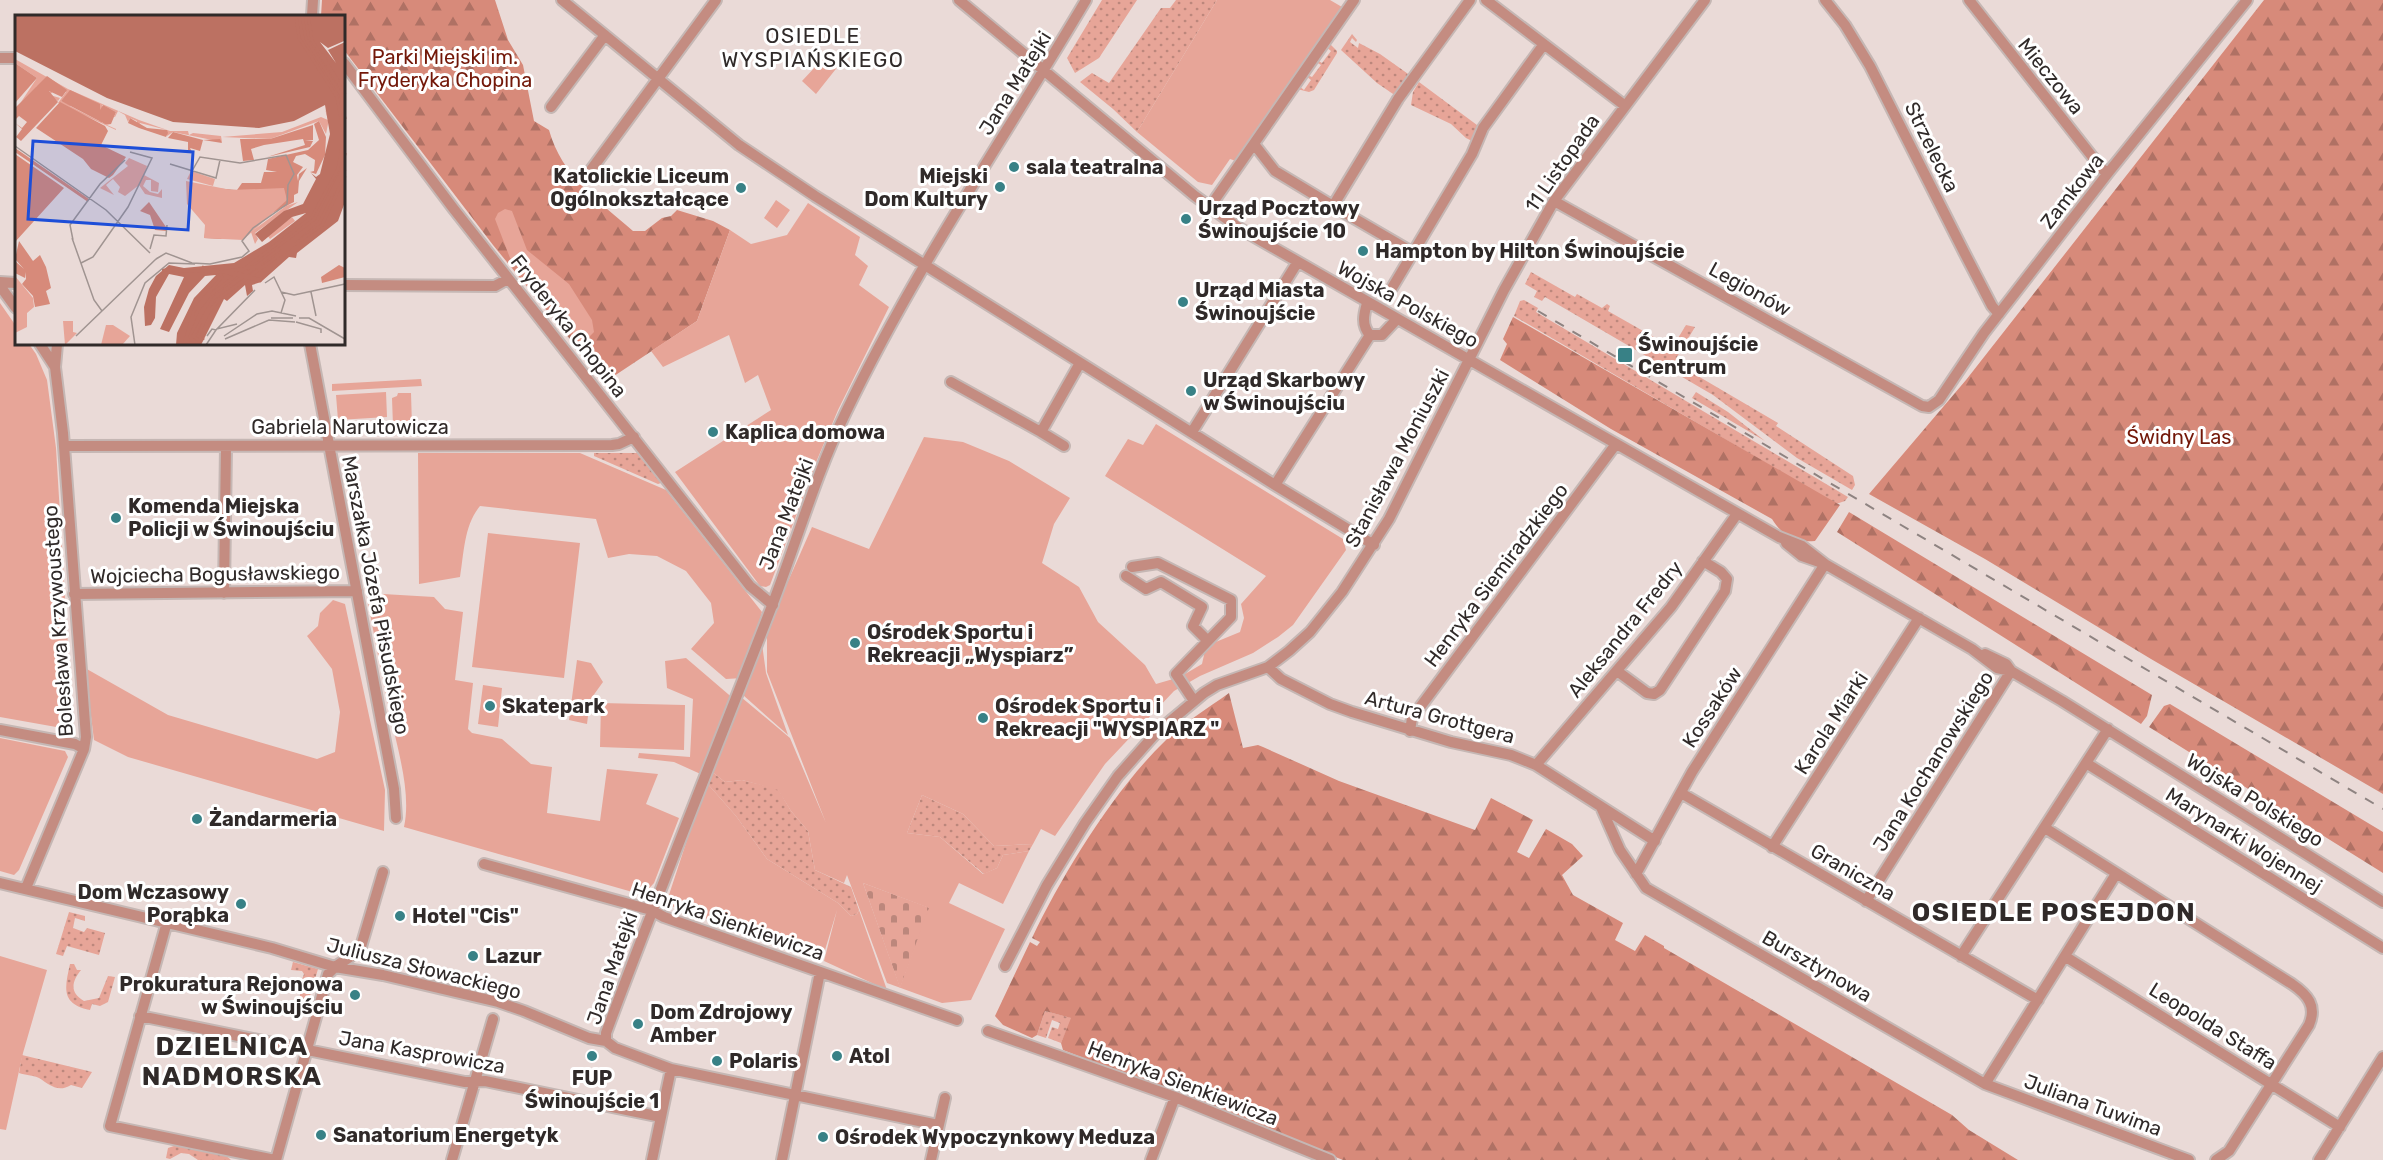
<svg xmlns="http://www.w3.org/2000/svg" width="2383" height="1160" viewBox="0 0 2383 1160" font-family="Rubik,sans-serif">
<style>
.grass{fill:url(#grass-dots)}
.forest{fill:url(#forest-firs)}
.cemetery{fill:url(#cemetery-stones)}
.green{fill:#e7a598;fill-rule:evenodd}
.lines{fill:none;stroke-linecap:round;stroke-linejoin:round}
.minor-casing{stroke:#c5b7b4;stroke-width:14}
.minor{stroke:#c48c81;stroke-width:10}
.rail{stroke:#8e8381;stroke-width:2;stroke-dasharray:10 10;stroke-linecap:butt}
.poi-dot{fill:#388186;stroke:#fff;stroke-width:2}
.labels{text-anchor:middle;stroke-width:6;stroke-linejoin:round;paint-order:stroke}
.park-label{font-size:20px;fill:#731809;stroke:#fff}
.street-label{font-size:20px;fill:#302a29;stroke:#fff}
.poi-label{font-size:20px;font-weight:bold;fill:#302a29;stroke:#fff;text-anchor:start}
.neighbourhood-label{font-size:21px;letter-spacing:1.5px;fill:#302a29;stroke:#fff}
.district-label{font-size:26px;font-weight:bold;letter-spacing:1.5px;fill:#302a29;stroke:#fff}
.inset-river{fill:none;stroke:#bc7162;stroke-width:3}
.inset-road{fill:none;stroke:#a09491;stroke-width:1.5}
.view{fill:#1d4ed8;fill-opacity:0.15;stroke:#1d4ed8;stroke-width:3}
.inset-edge{fill:none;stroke:#302a29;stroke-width:3}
</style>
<defs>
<pattern id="grass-dots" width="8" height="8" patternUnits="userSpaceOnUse" patternTransform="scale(1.5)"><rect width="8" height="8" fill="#e7a598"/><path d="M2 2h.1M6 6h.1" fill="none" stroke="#bc877c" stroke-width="1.8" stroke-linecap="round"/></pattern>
<pattern id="forest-firs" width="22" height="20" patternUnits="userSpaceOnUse" patternTransform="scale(1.5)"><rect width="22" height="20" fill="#d78a7a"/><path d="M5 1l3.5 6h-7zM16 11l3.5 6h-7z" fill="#af7164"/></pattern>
<pattern id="cemetery-stones" width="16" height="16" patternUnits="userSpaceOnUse" patternTransform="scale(1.5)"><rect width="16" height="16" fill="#e7a598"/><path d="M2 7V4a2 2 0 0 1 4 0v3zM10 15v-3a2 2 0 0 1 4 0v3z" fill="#bc877c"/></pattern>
</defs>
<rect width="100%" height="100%" fill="#eadad7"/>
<path class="grass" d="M1102,0h35l-38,58 -24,15 -8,-15z
M1176,0h41l-80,132 -24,-23 -33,-27 12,-9 17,10 52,-75h9z
M1352,34l5,6 -1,2 -4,-4 -2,4 8,6 1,-5 21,11 31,22 -15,20 -19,-13 -36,-33z
M1329,43l8,8v2l-23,37 -5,2 -12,-3 2,-3 5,4 7,-10 -5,-4 1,-1 5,2 9,-12 -5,-3 1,-2 5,3 9,-12 -5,-4z
M1419,82l62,46 -7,14 -8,-4 -15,-14 -40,-19 2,-13z
M1531,272l44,25 2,-3 25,14 5,-4 3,2 -2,5 58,33 4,-4 5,3 11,-18 9,2 -21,35 104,61 -2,3 77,50 2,9 -3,5 -55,-32 -84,-63 -168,-98 -3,4 -8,-4 3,-6 -12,-7z
M1524,300l14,8 -2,4 312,185 -3,4 -9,3 -322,-188 6,-15z
M1696,392l32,20 37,29 -73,-43z
M594,453h43l24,30 -3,1 -64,-28z
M386,669l8,2c3,14 5,26 -5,38l-8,-38z
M711,771l14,11 17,-2 36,9 13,22 17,20 7,39 36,17 8,23 -2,4 -6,2 -13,-13 -71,-44 -31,-43 -30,-34z
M922,795l41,19 31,32 39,-2 -4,7 -26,4 -6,13 -13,6 -44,-37 -33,-4z
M69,912l16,4v5l-10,-3 -2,10 11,4 3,-4 18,5 -6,22 -32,-9 -4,10 -7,-2z
M293,962l25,7 -10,34 -9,-2 2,-12 -2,-1 5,-14 -2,-3 -11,-1z
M70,964h4l3,6h4c-8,10 -13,22 3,31l15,-3 9,-22 7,1 -7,25 -8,4 -8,-2 -2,6c-30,-6 -25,-23 -20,-46z
M1045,1011l27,7 -11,25 -13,-5 4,-11 6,2 2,-6 -8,-3 -6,18 -9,-3z
M22,1055l62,15 8,2 -10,16 -11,-3c-13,8 -21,0 -32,-7 -6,-3 -14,-3 -20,-5z
M180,1144l21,7 22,2 8,7h-33l-9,-6 -8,-1 -11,6 -4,-1 2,-10z"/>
<path class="forest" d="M322,0h173l13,40 15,25 11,56 15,9c13,47 49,70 84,101h12l17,-13 9,-2 6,-6 36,11 17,9 -33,91 -92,61 -112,-137 -149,-195v-34h-23z
M2264,0h119v794l-232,-135 -166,-100 -116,-65 97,-114z
M1513,317l327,188 -25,36c-21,2 -32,-5 -43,-22l-161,-90 -111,-69 7,-16 -4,-5z
M1849,512l303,183 -5,21 -6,8 -304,-192z
M1229,693l14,55 15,-3 5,2 76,34 136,49 16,-32 42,22 -16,32 12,6 17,-29 26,15 11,12 -21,19 11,20 50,28 -8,17 20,11 10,-16 19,11v2l288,167 17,15 49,30h-675l-280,-110 -2,-7 10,-25 -26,-7 -8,24 -5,3 -29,-13 -8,-9 35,-74 7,4 3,-4 -8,-4c31,-65 82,-148 134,-198 18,-17 42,-32 63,-47z
M2170,704l213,128v41l-234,-146 15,-21z"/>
<path class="cemetery" d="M863,883l67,25 -30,80z"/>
<path class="green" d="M1217,0h113l12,7 -106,154 -6,-2 -18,26 -14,-3 -61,-50z
M831,50l12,10 -27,34 -14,-13z
M776,200l14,10 -13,18 -13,-10z
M808,203l52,34 -5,18 13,11 -9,19 30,22 -51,103 -21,50 -47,125 -4,2 -6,-1 -85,-114 96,-62 -13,-35 -13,8 -16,-48 -66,32 -12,-16 46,-30 33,-91 21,14 36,-9z
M505,209l7,2 15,39 42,34 23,36 2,12 -12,12 -31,-38 -3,-13 -14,-17 -24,-18 -15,-39 3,-6z
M0,303l16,23v18h13l7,10 11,26 9,68 17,282 -73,-13z
M421,379l1,7 -90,5v-7z
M386,392l1,25 -49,3 -2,-25z
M398,393h13l1,33h-19l-1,-28 5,-2z
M1156,424l187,115 3,11 -53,75 -15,12 -25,16 -53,23 -26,15 -69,73 -50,72 -14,-7 -8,15 -39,2 -31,-32 -41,-19 -15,38 33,4 43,37 14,-6 6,-13 26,-4 -26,53 -44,-21 -10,20 56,26 -34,71 -29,3 -55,-20 -40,-108 -3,8 -29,-13 -7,-39 -17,-20 -13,-21 -36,-10 -17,2 -14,-11 30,-74 49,41 36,85 -59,-151v-43l45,-102 57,22 55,-112 39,5 46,19 61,37 -16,26 -12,39 37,24 19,35 47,43 11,19 24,-7 22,-13 4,-18 34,-14 4,-14 -3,-14 25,-28 -161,-100 23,-37 15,6zM863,883l66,25 -29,79z
M418,453h162l86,37 96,122 -19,66 -17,1 -35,-30 23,-26 -3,-20 -25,-32 -29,-15 -28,-2 -21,4 -12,-39 -116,-13c-16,19 -16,47 -20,71l-41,7z
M488,533l92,10 -16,135 -92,-11z
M383,594l51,3 11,12 18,3 -8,68 18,3 -5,46 4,4 30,6 29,25 21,3 -5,46 53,8 7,-52 51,5 -12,30 33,14 -25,65 -11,12 -239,-68c8,-35 -8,-83 -15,-118 10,-12 8,-24 5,-38h-13l-13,-68 13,-3z
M333,600l12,4 40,186 -1,41 -256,-74 -34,-17 -9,-72 83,47 149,44 18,-7 5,-40 -8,-43 -25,-33 11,-10 2,-13z
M762,644l4,29 22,62 -45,-40z
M686,658l49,42 -30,76 -31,-14 -36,-4 1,-5 51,4 3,-58 -26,-11 -2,-27z
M577,660l14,3 12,19 -13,18 -3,24 -18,-4z
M483,685l19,3 -4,39 -20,-3z
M601,703l84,2 -1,45 -84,-3z
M0,738l65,13 3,6 -49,113 -5,5 -14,-4z
M706,782l30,34 31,43 71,44 13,13 6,-2 2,-4 28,80 -63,-29 13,-51 -15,50 -156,-56z
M0,956l47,14 -24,83 -17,77 -6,-1z"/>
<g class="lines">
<defs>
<path id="minor" d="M562,0l177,145 76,51 460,289 99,60
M959,0l236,196 44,32 540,309 23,9 23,18
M1486,0l138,105
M1825,0l20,25 25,41 94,186 28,54 7,8
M1969,0l133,169 6,4
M312,16l1,-16
M0,58h16
M344,63l109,145 297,378 23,19
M551,107l54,-72
M1254,144l21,27 58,35
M588,174l128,-174
M1554,201l368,205 7,1 10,-7 45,-67 124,-160 139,-173
M1212,209l4,-11 138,-198
M1412,252l-79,-46 65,-107 72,-99
M0,282l16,1
M344,285l151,1 13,-7
M0,286l16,22
M1392,288l80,-134 11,-26 61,-84
M1367,303c-3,11 -6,22 3,32
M1370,335h12l15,-16
M310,344l84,445 2,29
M55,367l2,-23
M951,382l90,50 39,-69
M1041,432l23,14
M1192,432l105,-169
M64,446l548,-1 7,-1 15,-7
M1275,485l95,-150
M1786,543l16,13 23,8 147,85 25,19 14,3 51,30 321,201
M1132,567l26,-4 73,37v17l-55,57 18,27
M1126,576l20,13 15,-7 41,25 -9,19 15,15
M224,593l2,-147
M74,594l283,-3
M1985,654l21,10 5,7
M1268,667l13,12 49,25 22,8 99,30 60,13 25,10 119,76
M1617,671l30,22 7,1 6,-4 65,-99 2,-12 -6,-7 -18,-11
M0,730l75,14 9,5
M1410,731l2,-13 204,-274
M2086,763l297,185
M1536,765l135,-158 66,-93
M1681,793l357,207
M1601,807l19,43 26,38 339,196 204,76
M2045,828l247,156c16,11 25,22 17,41l-80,126 -13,9
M1772,847l147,-229
M484,864l167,46 13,7 293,103
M1636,874l56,-102 133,-208
M0,883l272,65 63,19 48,8 115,27 26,9 65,27 17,3 9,7 56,21 267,56
M26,888l58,-139 2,-12 -23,-304 -8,-66 -15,-23
M1866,901l145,-230
M167,922l-57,204 165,34
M1961,956l147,-227
M2066,957l274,170
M1005,966l42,-81 38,-62 33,-47 38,-43 48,-40 13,-8 51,-18 21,-16 21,-19 32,-40 47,-73 115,-229 50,-89 151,-201
M140,1016l325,66 20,-1 176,36
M988,1031l187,66 155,63
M606,1041v-8c52,-140 108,-278 162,-417 27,-68 46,-138 78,-204 69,-144 159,-275 240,-412
M1985,1084l131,-210
M276,1160l52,-186 7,-7 25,-17 23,-78
M452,1160l41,-141
M652,1160l19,-91
M782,1160l38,-188
M931,1160l14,-62
M1151,1160l24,-63
M2319,1160l64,-103"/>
</defs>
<use href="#minor" class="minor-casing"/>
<use href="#minor" class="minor"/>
<path class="rail" d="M1538,311l845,498"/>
</g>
<g class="poi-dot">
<circle cx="1014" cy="167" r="6"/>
<circle cx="1000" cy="187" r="6"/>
<circle cx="741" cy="188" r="6"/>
<circle cx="1186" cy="219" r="6"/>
<circle cx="1363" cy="251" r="6"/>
<circle cx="1183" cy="302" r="6"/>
<rect x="1617" y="347" width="16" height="16" rx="3"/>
<circle cx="1191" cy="391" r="6"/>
<circle cx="713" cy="432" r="6"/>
<circle cx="116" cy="518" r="6"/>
<circle cx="855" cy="643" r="6"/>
<circle cx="490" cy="706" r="6"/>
<circle cx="983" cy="718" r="6"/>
<circle cx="197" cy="819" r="6"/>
<circle cx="241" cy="904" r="6"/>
<circle cx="400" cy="916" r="6"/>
<circle cx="473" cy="956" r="6"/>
<circle cx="355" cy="995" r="6"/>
<circle cx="638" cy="1024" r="6"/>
<circle cx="592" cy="1056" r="6"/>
<circle cx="837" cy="1056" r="6"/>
<circle cx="717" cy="1061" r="6"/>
<circle cx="321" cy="1135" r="6"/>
<circle cx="823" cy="1137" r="6"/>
</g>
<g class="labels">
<g class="park-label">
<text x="445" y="64">Parki Miejski im.<tspan x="445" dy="23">Fryderyka Chopina</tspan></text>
<text x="2179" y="444">Świdny Las</text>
</g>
<g class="street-label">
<text transform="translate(2051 76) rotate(51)" y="7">Mieczowa</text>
<text transform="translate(1015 83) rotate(-58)" y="7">Jana Matejki</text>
<text transform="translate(1932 147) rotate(64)" y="7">Strzelecka</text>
<text transform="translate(1562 163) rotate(-55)" y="7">11 Listopada</text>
<text transform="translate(2072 191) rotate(-52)" y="7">Zamkowa</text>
<text transform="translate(1750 289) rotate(29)" y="7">Legionów</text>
<text transform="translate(1408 304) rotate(29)" y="7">Wojska Polskiego</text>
<text transform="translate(569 326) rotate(52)" y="7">Fryderyka Chopina</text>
<text x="350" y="434">Gabriela Narutowicza</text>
<text transform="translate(1397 458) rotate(-62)" y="7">Stanisława Moniuszki</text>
<text transform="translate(786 514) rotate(-69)" y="7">Jana Matejki</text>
<text transform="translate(215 574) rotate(-1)" y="7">Wojciecha Bogusławskiego</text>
<text transform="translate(1496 575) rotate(-53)" y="7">Henryka Siemiradzkiego</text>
<text transform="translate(376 595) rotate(79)" y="7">Marszałka Józefa Piłsudskiego</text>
<text transform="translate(58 621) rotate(-94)" y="7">Bolesława Krzywoustego</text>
<text transform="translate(1625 629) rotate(-51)" y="7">Aleksandra Fredry</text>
<text transform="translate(1712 707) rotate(-57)" y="7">Kossaków</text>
<text transform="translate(1440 717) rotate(15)" y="7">Artura Grottgera</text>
<text transform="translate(1831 723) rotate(-57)" y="7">Karola Miarki</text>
<text transform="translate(1933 761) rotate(-58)" y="7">Jana Kochanowskiego</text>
<text transform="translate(2255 800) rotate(32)" y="7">Wojska Polskiego</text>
<text transform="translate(2244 840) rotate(32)" y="7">Marynarki Wojennej</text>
<text transform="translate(1853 872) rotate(30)" y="7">Graniczna</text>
<text transform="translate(728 921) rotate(19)" y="7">Henryka Sienkiewicza</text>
<text transform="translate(1817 966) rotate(30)" y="7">Bursztynowa</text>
<text transform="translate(424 968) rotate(14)" y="7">Juliusza Słowackiego</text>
<text transform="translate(612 968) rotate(-71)" y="7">Jana Matejki</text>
<text transform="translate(2213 1026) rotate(32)" y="7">Leopolda Staffa</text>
<text transform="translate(422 1052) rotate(10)" y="7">Jana Kasprowicza</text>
<text transform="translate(1183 1083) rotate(21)" y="7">Henryka Sienkiewicza</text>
<text transform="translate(2093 1105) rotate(20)" y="7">Juliana Tuwima</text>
</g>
<g class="poi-label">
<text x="1026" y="174">sala teatralna</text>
<text x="729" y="183" text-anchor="end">Katolickie Liceum<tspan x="729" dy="23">Ogólnokształcące</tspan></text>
<text x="988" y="183" text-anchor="end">Miejski<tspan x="988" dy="23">Dom Kultury</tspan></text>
<text x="1198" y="215">Urząd Pocztowy<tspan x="1198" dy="23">Świnoujście 10</tspan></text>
<text x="1375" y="258">Hampton by Hilton Świnoujście</text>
<text x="1195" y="297">Urząd Miasta<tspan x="1195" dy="23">Świnoujście</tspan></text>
<text x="1638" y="351">Świnoujście<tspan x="1638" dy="23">Centrum</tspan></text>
<text x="1203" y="387">Urząd Skarbowy<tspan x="1203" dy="23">w Świnoujściu</tspan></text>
<text x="725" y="439">Kaplica domowa</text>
<text x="128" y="513">Komenda Miejska<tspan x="128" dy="23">Policji w Świnoujściu</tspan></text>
<text x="867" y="639">Ośrodek Sportu i<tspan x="867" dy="23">Rekreacji „Wyspiarz”</tspan></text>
<text x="502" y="713">Skatepark</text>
<text x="995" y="713">Ośrodek Sportu i<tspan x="995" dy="23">Rekreacji "WYSPIARZ "</tspan></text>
<text x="209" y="826">Żandarmeria</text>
<text x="229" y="899" text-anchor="end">Dom Wczasowy<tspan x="229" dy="23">Porąbka</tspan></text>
<text x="412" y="923">Hotel "Cis"</text>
<text x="485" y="963">Lazur</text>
<text x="343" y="991" text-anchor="end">Prokuratura Rejonowa<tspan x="343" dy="23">w Świnoujściu</tspan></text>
<text x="650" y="1019">Dom Zdrojowy<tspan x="650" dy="23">Amber</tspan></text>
<text x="849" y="1063">Atol</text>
<text x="729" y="1068">Polaris</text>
<text x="592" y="1085" text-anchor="middle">FUP<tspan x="592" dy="23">Świnoujście 1</tspan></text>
<text x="333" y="1142">Sanatorium Energetyk</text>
<text x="835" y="1144">Ośrodek Wypoczynkowy Meduza</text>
</g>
<g class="neighbourhood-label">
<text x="813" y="43">OSIEDLE<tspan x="813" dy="24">WYSPIAŃSKIEGO</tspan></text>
</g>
<g class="district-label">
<text x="2054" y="921">OSIEDLE POSEJDON</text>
<text x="232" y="1055">DZIELNICA<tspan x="232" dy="30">NADMORSKA</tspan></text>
</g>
</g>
<g transform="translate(15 15)">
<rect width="330" height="330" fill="#eadad7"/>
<path d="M0,44l53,30 71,31 31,11h18l1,4 4,-2 28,3 1,6 -49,-10 -6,4v-6l-27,-7 -2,4h-1v-6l-7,-3 -2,4 -3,-7 -7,-4 -3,6h-1l2,-5 -14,-7v18l9,1 -4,1 9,4v1l-58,-27 8,-11 -20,-13 -2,6 -8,2 14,5 2,-3 6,5 1,1 -6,-4 -3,4 10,3 -2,3 -22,-13 -15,14 16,-24 -22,-15zM54,77l30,15 -1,5 -10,-5 12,8 -1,6 -29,-15 6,-8 -6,7 -9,-4zM310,94l4,10 -3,15 -7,-13 -49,18 -48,-2 60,-5 39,-15 7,3zM283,187l-43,31 3,6 -3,5 -4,-12 35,-26zM277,202l3,4 -25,18 -3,-4z" fill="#e7a598" fill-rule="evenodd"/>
<path d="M0,48l22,15 -22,25zM32,61l20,14 -5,7 -13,-6 9,11 -37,39 -5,-4 6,-8 -7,-6 7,5 5,-6 -8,-6 -4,4v-12zM55,75l30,14v6l3,-5 13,7 -5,12h-6l-44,-23zM45,87l45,24 3,5 -7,14 25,12 -13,18 -4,3 -18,-9 -8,-10 -47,-31zM115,103l17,10 20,2 1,3 -2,4 -27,-9 -11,-5zM304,106l7,16 -1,18 -9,19 -6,-2 4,-1 1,-11 -10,-6 -9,2 -3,6 10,5 -6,8 1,6 1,-7 8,-6 -8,13 -1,12 -4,2v7l-73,37 -17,-1 10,-50 23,2 5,-7h19l3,-11h13l-11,-2 2,-11 40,-9 11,-10 -5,-16zM298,110v15l-8,1h8l-3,6 -43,10 38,-12 -2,-6 -39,6 -13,4 3,11 -11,1 -3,-22h30zM158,117l30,8 17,-1 2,4 -19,-3 -3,11 -10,-3 2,4h-4v-10l-20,-4zM0,133l74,51 -1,3 -73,-50zM0,139l49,34 -49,54zM134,187l17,25v4l-11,-1 -5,-15 -10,-4zM4,226l14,20 7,-6 6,12 5,21 -5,3 4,13 -15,3 -2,-11 -11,-12 4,-5 -1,-7v6l-10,-5v-12l9,8 -9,-10zM324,250l6,3v9l-23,6 -1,-6z" fill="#d78a7a"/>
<path d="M91,310h7l17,11 -8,9h-21z" fill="#e7a598"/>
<path d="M114,143l18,8 -3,9 15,8 -1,9 -7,-1v-11h-5l-3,6 7,6 8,2 4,-5v9l-17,-4 -6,-9 -14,11 -7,-4 2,-5 -7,-8 -7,6 8,10 -14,-7 28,-22 -3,-3zM176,156l24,8 -2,7 -26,-7zM171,166l45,9 53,-2 3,12 -44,40 -39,-2 1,-13 -18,-21zM0,261l18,22 1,9 -7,6v14l-12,6zM48,306h10v11l4,1 -12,12z" fill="#e7a598"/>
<path d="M0,0h330l-1,26 -16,7 -8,-6 16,21 -8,-13 17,-8v160l-7,19 -41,32 -1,5 -7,-1 -28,25 -9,3 1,6 -6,5 -2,-11 -18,16 -3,-2 -23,46h-25l1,-12 17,-35 22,-23 -11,1 -16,17 -20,39 -9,-3 24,-52 -15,-3 -13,23 -1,21 -4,7 -6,1 -1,-19 5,-18 7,-13 13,-11 15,3 50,-5 35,-21 37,-29 -14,4 -30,25 -7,-8 29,-23 19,-7 13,-25 -5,-6 5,4 4,-3 10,-40 -5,-29 -31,16 -35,7 -86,-6 -66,-24 -92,-47z" fill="#bc7162"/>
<path class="inset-river" d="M287,0l4,24 35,56 4,24M293,0l4,25 33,54M307,39l16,27M316,181l14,-26M265,238l35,-30M147,255l59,2 41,-6M212,256l35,9M208,257l38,9M186,323l-3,-2 10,-23 14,-17 100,-71 23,-49M189,323l-5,3 -6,-5 21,-38 103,-77 25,-50 3,-18M169,330l10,-35 28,-33 -4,-6 -16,-4M174,330l-2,-9 11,-26 11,-14 103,-79 26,-48 6,-34 -7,-38 -38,-59 -3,-23"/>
<path class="inset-road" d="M0,131l91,64 44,43M155,149l46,14 4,-18M57,223l22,62 8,11M58,225l-3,-15 30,-41 25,-24M135,234l4,-14 12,1 1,-11M141,244l10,-6 26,10 18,1 32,-7 7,-6 -7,-10 11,-13 34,-24 1,-19 6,-11 -8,-19 -46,8 -40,-6 -8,14M66,248l12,-6 35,-50 24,-49 -22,-6M250,268l9,-6 11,23 -4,13M266,277l13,3 51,-11M296,277l5,24M256,303h22M284,303h10l36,21M281,307l25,7v4M222,309l-20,5 38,-39M61,321l80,-77M209,321l33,-22 15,-3 24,5M210,324l44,-19 26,2M120,330l-4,-28 14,-34 24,-20 26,1M191,330l10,-15 -4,-1 -5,7"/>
<path class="view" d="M18,126l160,11 -5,78 -160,-11z"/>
<rect width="330" height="330" class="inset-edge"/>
</g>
</svg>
